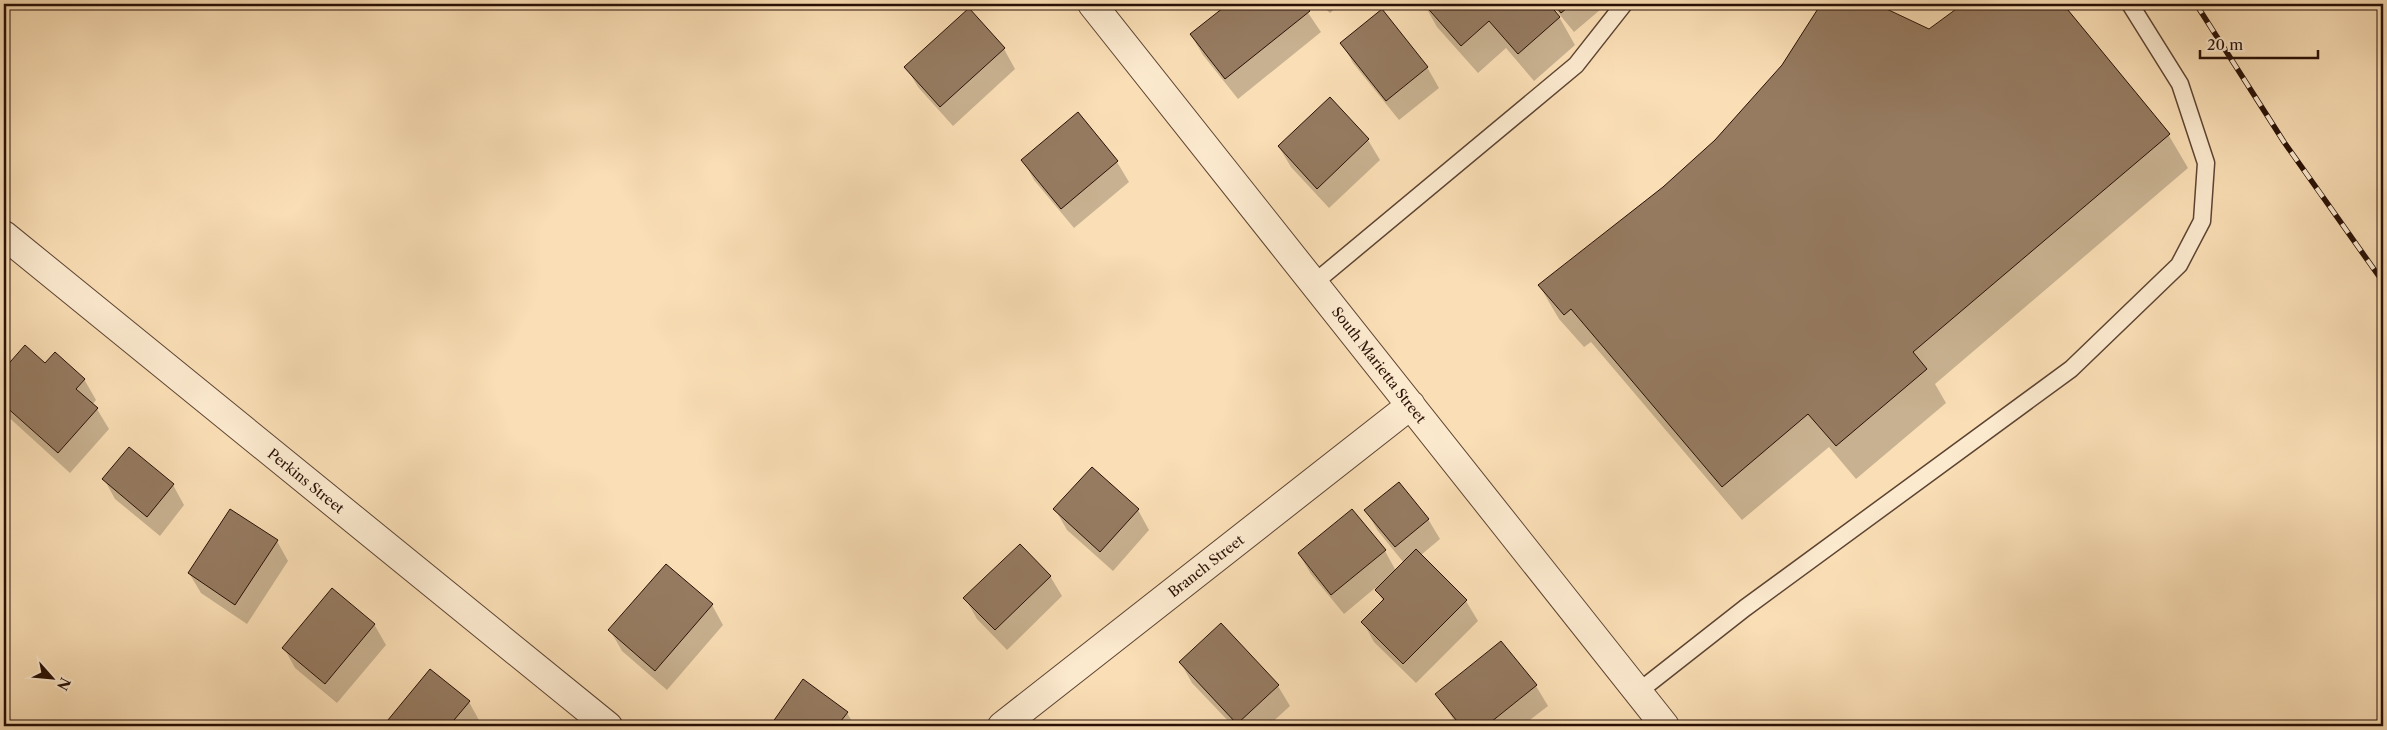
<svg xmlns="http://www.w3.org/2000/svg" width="2387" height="730" viewBox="0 0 2387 730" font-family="'Libre Caslon Text',serif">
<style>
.shadow{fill:#0003}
.building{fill:#967b61;stroke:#291006}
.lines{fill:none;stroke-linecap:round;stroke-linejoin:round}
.lane-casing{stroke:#5d4432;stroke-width:19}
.street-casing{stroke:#5d4432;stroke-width:30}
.lane{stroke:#fceacf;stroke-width:16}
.street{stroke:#fceacf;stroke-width:28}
.rail-casing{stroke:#291006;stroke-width:5.5}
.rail{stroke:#fceacf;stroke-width:4;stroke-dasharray:11;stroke-linecap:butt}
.labels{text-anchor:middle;stroke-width:4;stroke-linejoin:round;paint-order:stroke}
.street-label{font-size:14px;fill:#291006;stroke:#fceacf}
</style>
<rect width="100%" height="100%" fill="#fadeb5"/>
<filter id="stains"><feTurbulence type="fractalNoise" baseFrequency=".004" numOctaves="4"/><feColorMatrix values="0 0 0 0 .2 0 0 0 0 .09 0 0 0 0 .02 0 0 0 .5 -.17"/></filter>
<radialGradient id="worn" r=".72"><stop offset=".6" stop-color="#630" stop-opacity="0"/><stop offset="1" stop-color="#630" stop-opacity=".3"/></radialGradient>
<path class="shadow" d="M1230,4h72l19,28 -83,67 -35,-44 -12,-20z
M1320,4h20l-10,9z
M1424,4h123l11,11 17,30 -41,36 -28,-33 -28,25 -41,-46z
M1551,4h56l-33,28z
M1823,4h50l56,26 36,-26h100l-2,1 105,129 20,34 -253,216 11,19 -90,76 -27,-32 -87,73 -151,-178 -7,5 -25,-28 -20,-34 124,-97 53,-48 67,-74z
M1342,43l85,24 12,21 -40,32 -46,-57z
M1004,49l11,20 -62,57 -35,-39 -12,-20z
M1330,99l38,41 12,20 -51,48 -38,-41 -12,-20z
M1023,160l94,2 12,20 -55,46 -40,-48z
M25,347l21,18 38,14 12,21 -4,5 5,4 12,20 -39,44 -66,-60v-42z
M104,479l69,6 11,20 -24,31 -45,-37z
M1055,509l83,1 11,20 -36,41 -46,-41z
M1366,511l62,8 12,20 -19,16 45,46 12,20 -62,62 -42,-41 -11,-20 20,-21 -8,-13 -31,26 -33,-40 -12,-20 86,-3 11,20 8,-8 -26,-32z
M277,541l11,20 -41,63 -46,-31 -12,-20z
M1050,576l12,20 -55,54 -30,-31 -12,-21z
M712,605l11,20 -56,65 -45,-39 -12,-21z
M374,624l12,21 -49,58 -42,-35 -11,-20z
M1181,663l97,23 12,20 -22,20h-35l-41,-43z
M430,671l39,31 11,20 -3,4h-92z
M803,681l44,32 8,13h-84z
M1536,686l12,20 -26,20h-64l-21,-31z"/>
<path class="building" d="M1228,4h76l6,7 -85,68 -35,-45z
M1424,4h125l11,13 -42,37 -29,-33 -28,25z
M1554,4h18l-11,9z
M1821,4h55l53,25 34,-25h100l107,130 -257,218 14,17 -91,77 -28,-32 -86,73 -151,-178 -7,6 -26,-30 125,-98 52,-47 67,-75z
M969,8l36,40 -65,59 -36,-40z
M1382,9l46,58 -42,34 -46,-58z
M1330,97l39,42 -52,50 -39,-43z
M1078,112l40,49 -57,48 -40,-49z
M25,345l20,18 10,-11 30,27 -9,10 22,19 -40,45 -54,-48v-36z
M129,447l45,37 -27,33 -45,-38z
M1092,467l47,42 -39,43 -47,-43z
M1399,482l30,37 -34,28 -31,-37z
M230,509l48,31 -43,65 -47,-32z
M1352,509l34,41 -55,45 -33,-42z
M1020,544l31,32 -56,54 -32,-32z
M1416,549l51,51 -64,64 -42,-42 23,-23 -9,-9z
M666,564l47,40 -58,67 -47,-41z
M332,588l43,36 -50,60 -43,-36z
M1221,623l58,62 -42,39 -58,-62z
M1501,641l36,44 -51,41h-25l-26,-32z
M430,669l40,32 -21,25h-66z
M803,679l45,33 -11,14h-67z"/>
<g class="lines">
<defs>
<path id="lane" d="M1314,283l262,-218 48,-61
M1638,692l107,-84 326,-239 108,-104 23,-44 4,-58 -26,-79 -50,-80"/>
<path id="street" d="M1092,4l573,722
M4,235l604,491
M1002,726l409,-321"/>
</defs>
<use href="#lane" class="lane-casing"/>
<use href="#street" class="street-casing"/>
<use href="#lane" class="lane"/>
<use href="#street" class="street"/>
<defs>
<path id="rail" d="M2196,4l88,138 99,140"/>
</defs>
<use href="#rail" class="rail-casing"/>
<use href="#rail" class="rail"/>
</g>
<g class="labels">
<g class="street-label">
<text transform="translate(1379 365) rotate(52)" y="5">South Marietta Street</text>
<text transform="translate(306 481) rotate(39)" y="5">Perkins Street</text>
<text transform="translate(1206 566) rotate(-38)" y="5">Branch Street</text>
</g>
</g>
<rect width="2387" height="730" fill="none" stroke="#fadeb5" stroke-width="20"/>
<rect x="5" y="5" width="2377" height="720" fill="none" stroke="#291006" stroke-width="2.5"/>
<rect x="10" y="10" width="2367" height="710" fill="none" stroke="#291006"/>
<g transform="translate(52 678) rotate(117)" stroke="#fceacf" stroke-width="4" paint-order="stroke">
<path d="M0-4L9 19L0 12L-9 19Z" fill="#291006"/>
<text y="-8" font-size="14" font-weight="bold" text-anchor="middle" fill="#291006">N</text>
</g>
<path d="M2200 50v8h118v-8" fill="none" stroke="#291006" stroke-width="2.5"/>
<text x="2207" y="50" font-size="15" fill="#291006" stroke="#fceacf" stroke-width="4" paint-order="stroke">20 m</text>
<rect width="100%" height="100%" filter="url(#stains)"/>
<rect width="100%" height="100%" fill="url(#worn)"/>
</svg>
